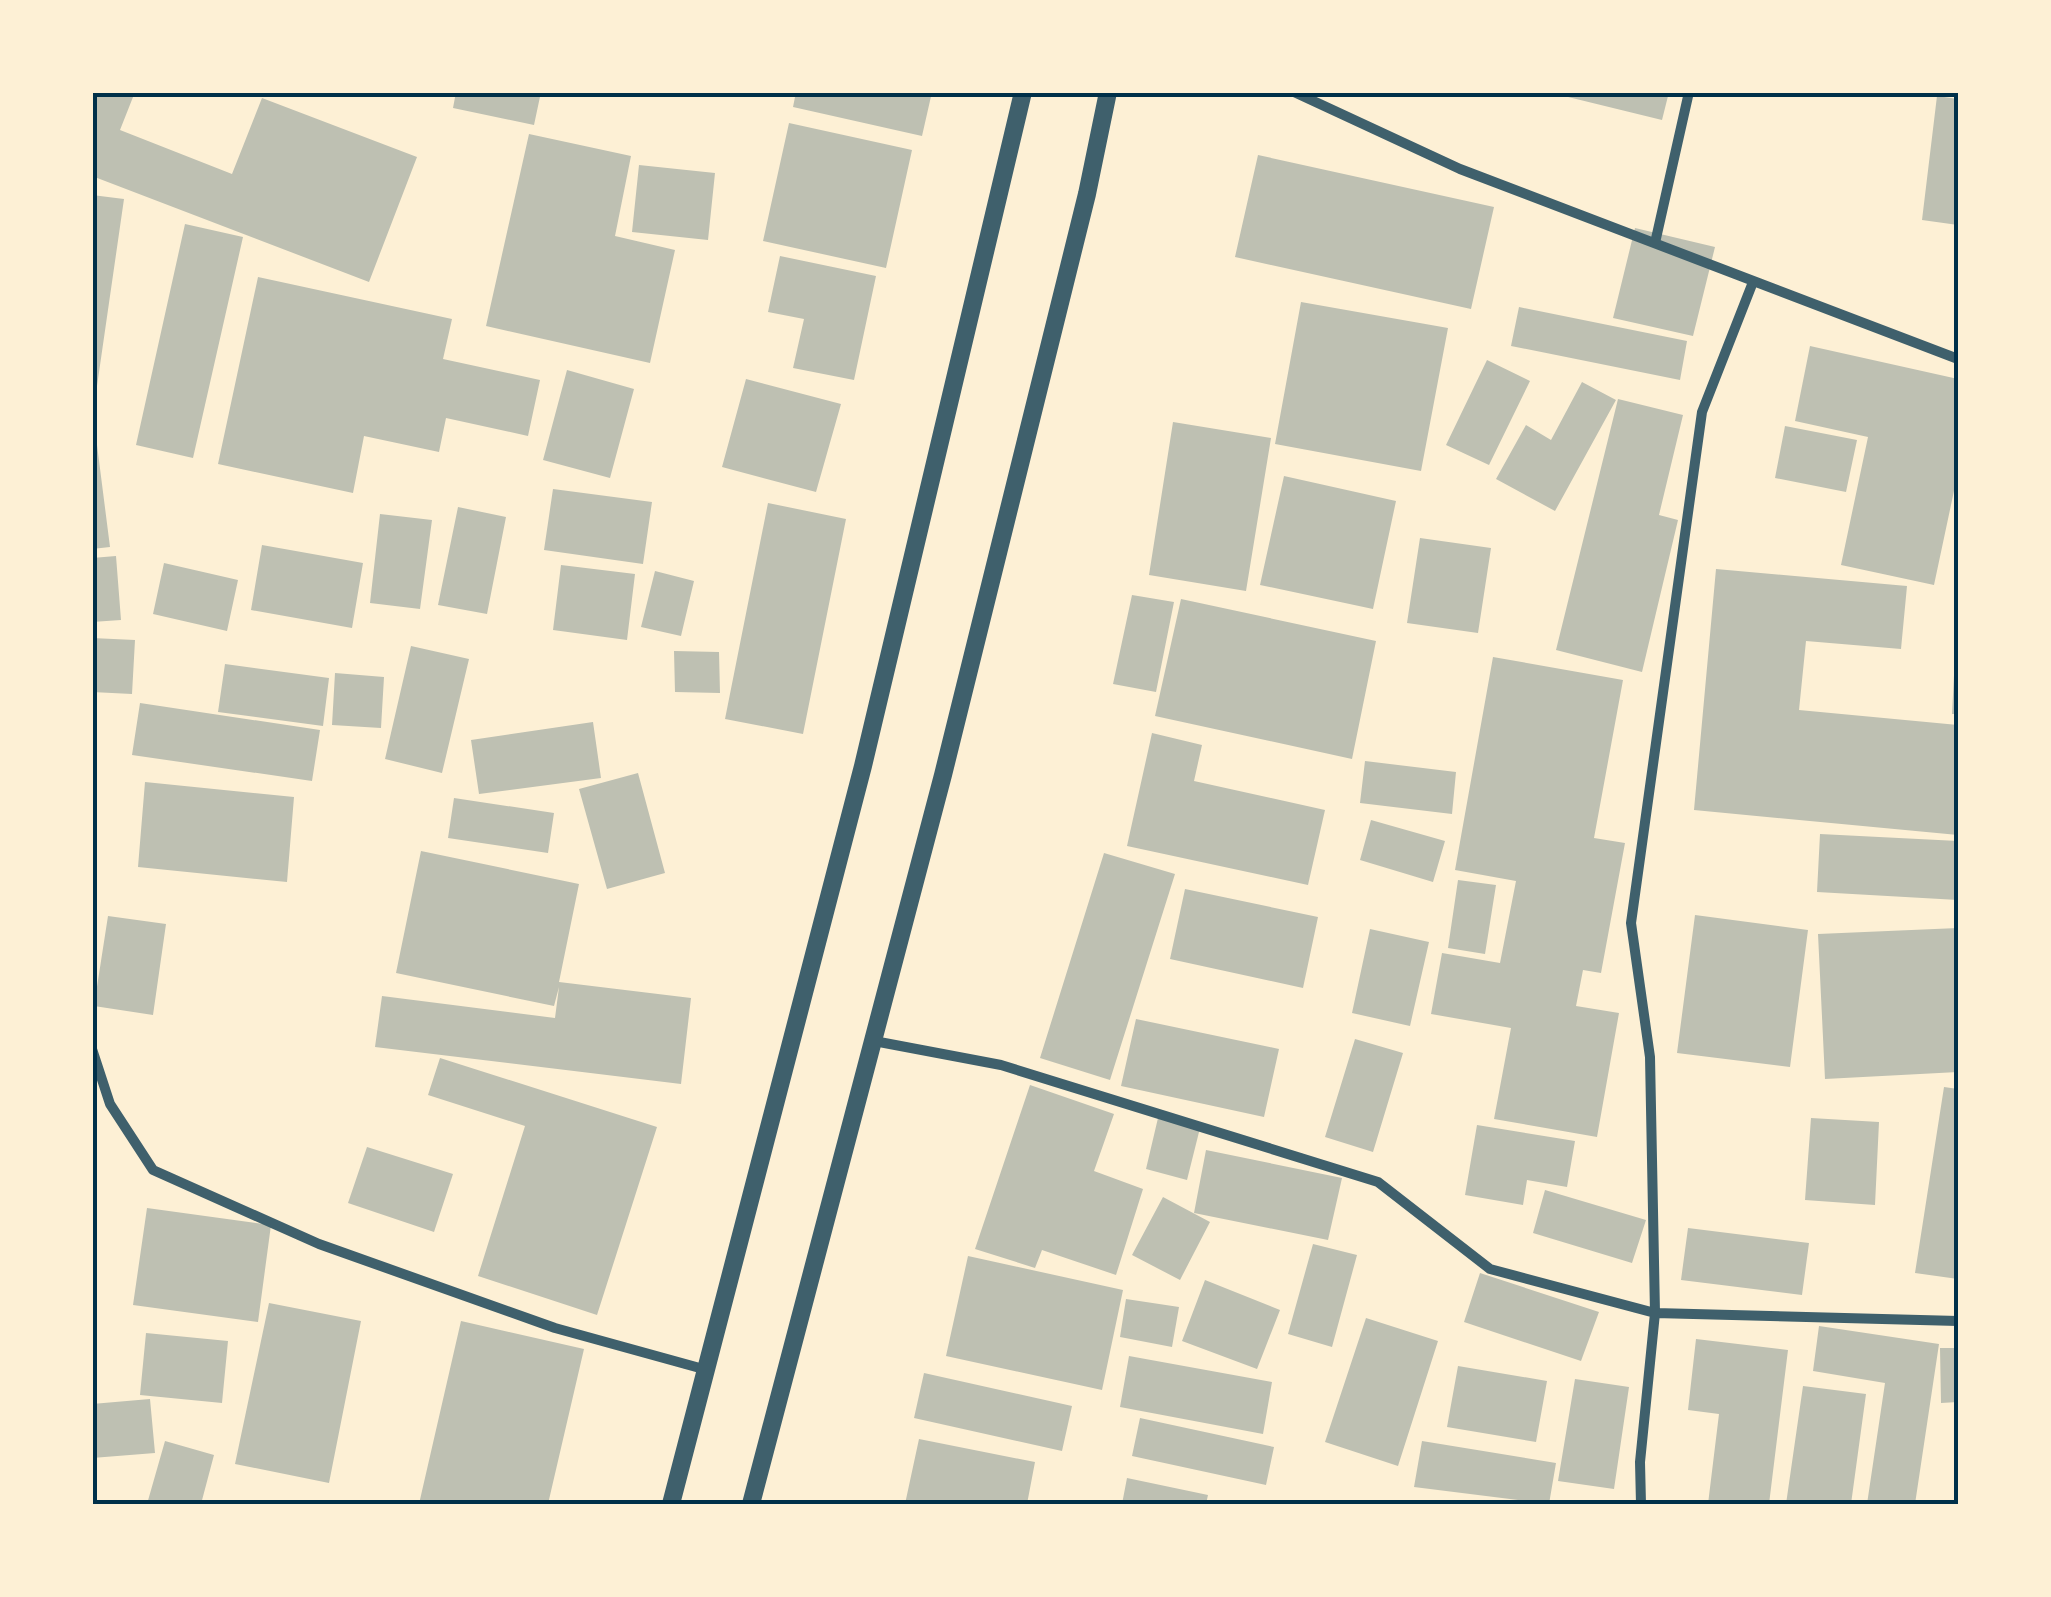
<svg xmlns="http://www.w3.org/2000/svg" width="2051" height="1597" viewBox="0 0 2051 1597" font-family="'Exo 2',sans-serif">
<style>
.building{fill:#bec0b2}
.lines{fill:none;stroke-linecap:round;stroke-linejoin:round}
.minor{stroke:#3f606c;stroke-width:10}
.tertiary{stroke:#3f606c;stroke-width:18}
.neatline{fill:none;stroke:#003049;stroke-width:4}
</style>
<rect width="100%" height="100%" fill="#fdf0d5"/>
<path class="building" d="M92,92h43l-15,38 112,44 30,-76 155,59 -48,125 -277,-106z
M456,92h85l-7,33 -81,-17z
M796,92h136l-10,44 -129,-29z
M1565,92h104l-7,28 -98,-24z
M1937,96l21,3v126l-36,-5z
M789,123l123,27 -26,118 -123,-27z
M529,134l102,22 -16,80 60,14 -25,113 -164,-37z
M1258,155l236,52 -23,102 -236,-52z
M639,165l76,8 -7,67 -76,-8z
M92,195l32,4 -27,187 -5,-1z
M185,224l58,13 -50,221 -57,-13z
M1635,228l80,19 -22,89 -80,-18z
M780,256l96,20 -22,104 -61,-12 11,-49 -36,-7z
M258,277l194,42 -9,40 97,21 -12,56 -82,-18 -7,34 -75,-16 -11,57 -135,-29z
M1301,302l147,26 -27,143 -146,-27z
M1519,307l168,34 -7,39 -169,-34z
M1810,346l148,33v93l-24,113 -93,-20 27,-128 -73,-16z
M1487,360l43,21 -41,84 -43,-20z
M567,370l67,19 -24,89 -67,-18z
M746,379l95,25 -25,88 -94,-25z
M1582,382l34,18 -61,111 -59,-32 30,-54 25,15z
M1618,399l65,16 -24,100 19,5 -36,152 -86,-22z
M1173,422l98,16 -25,153 -97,-16z
M1785,426l72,14 -11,52 -71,-14z
M97,445l13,102 -18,2v-103z
M1284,476l112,25 -23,108 -113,-24z
M553,489l99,13 -9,62 -99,-14z
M768,503l78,16 -43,215 -78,-15z
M458,507l48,10 -19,97 -49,-9z
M380,514l52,6 -12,89 -50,-6z
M1420,538l71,10 -13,85 -71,-10z
M262,545l101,18 -11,65 -101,-18z
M116,556l5,64 -29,2v-64z
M164,563l74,17 -11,51 -74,-17z
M561,565l74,9 -8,66 -74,-10z
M1716,569l191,17 -6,63 -95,-8 -7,69 159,15v110l-264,-25z
M655,571l39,10 -13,55 -40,-9z
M1132,595l42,7 -18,90 -43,-8z
M1181,599l195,42 -24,118 -197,-43z
M92,638l43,2 -3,54 -40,-2z
M411,646l58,13 -27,114 -57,-14z
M674,651l45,1 1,41 -45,-1z
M1955,656h3v58h-6z
M1493,657l130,23 -29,158 31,5 -24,130 -18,-3 -7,36 43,7 -22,124 -103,-18 17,-91 -80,-14 11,-61 58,10 16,-82 -61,-11z
M225,664l104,14 -6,48 -105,-14z
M335,673l49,4 -3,51 -49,-3z
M140,703l180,27 -8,51 -180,-26z
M593,722l8,56 -122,16 -8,-54z
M1152,733l50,12 -8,36 131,29 -17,75 -181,-39z
M1365,761l91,11 -4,42 -92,-11z
M638,773l27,100 -58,16 -28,-100z
M145,782l149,15 -7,85 -149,-15z
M454,798l100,15 -6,40 -100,-15z
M1371,820l74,21 -12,41 -73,-22z
M1820,834l138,7v59l-141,-8z
M421,851l158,33 -20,98 132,16 -10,86 -306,-37 7,-51 173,22 4,-31 -5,19 -158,-33z
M1104,853l71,21 -65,206 -70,-22z
M1458,880l38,5 -11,69 -37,-6z
M1185,889l133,28 -15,71 -133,-29z
M1695,915l113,15 -18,137 -113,-14z
M108,916l58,8 -13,91 -59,-9z
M1958,928v144l-133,7 -7,-145z
M1370,929l59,13 -19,84 -58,-13z
M1136,1019l143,30 -15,68 -143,-31z
M1355,1039l48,14 -30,99 -48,-15z
M440,1058l217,69 -60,188 -119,-39 47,-150 -97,-31z
M1030,1085l84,29 -20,57 49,18 -27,86 -74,-25 -7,18 -60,-19z
M1944,1087l14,2v190l-43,-6z
M1158,1118l42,10 -13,52 -41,-11z
M1811,1118l68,4 -4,83 -70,-5z
M1477,1125l98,16 -8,46 -40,-7 -4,25 -58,-10z
M367,1147l86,27 -19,58 -86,-29z
M1206,1150l136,28 -14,62 -134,-27z
M1545,1190l101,30 -14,43 -99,-30z
M1163,1197l47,25 -30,58 -48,-25z
M147,1208l124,17 -13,97 -125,-17z
M1688,1228l121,15 -7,52 -121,-15z
M1313,1244l44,11 -25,92 -44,-13z
M968,1256l155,34 -21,100 -156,-34z
M1480,1273l119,39 -18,49 -117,-39z
M1205,1280l75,30 -23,59 -75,-28z
M1126,1299l53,8 -7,40 -52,-10z
M269,1303l92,18 -32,162 -94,-19z
M1366,1318l72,23 -40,125 -73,-24z
M461,1321l123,28 -36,155h-129z
M1819,1326l120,18 -24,160h-48l18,-121 -72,-12z
M146,1333l82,8 -6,62 -82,-8z
M1696,1339l92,11 -19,154h-61l11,-90 -31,-4z
M1940,1348h18v54l-17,1z
M1129,1356l143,26 -9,52 -143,-27z
M1458,1366l89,15 -11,61 -89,-15z
M924,1373l148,33 -10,45 -148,-33z
M1575,1379l54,8 -15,102 -56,-8z
M1803,1386l63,8 -15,110h-65z
M150,1399l5,54 -63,5v-54z
M1140,1418l134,29 -8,38 -134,-29z
M919,1439l116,23 -8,42h-122z
M165,1441l49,14 -13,49h-54z
M1422,1441l134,22 -7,41 -135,-17z
M1127,1478l81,17 -2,9h-84z"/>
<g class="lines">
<path class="minor" d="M1294,92l166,77 498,190
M1655,243l34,-151
M874,1041l127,24 377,117 112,87 165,44 303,8
M92,1049l18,55 43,66 166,74 236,84 152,42
M1641,1504l-1,-42 15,-149 -5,-256 -19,-134 71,-511 51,-130"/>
<path class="tertiary" d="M671,1504l192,-738 160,-674
M751,1504l192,-729 144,-581 21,-102"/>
</g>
<rect width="2051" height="1597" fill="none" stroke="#fdf0d5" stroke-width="190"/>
<rect x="95" y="95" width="1861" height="1407" class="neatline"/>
</svg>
